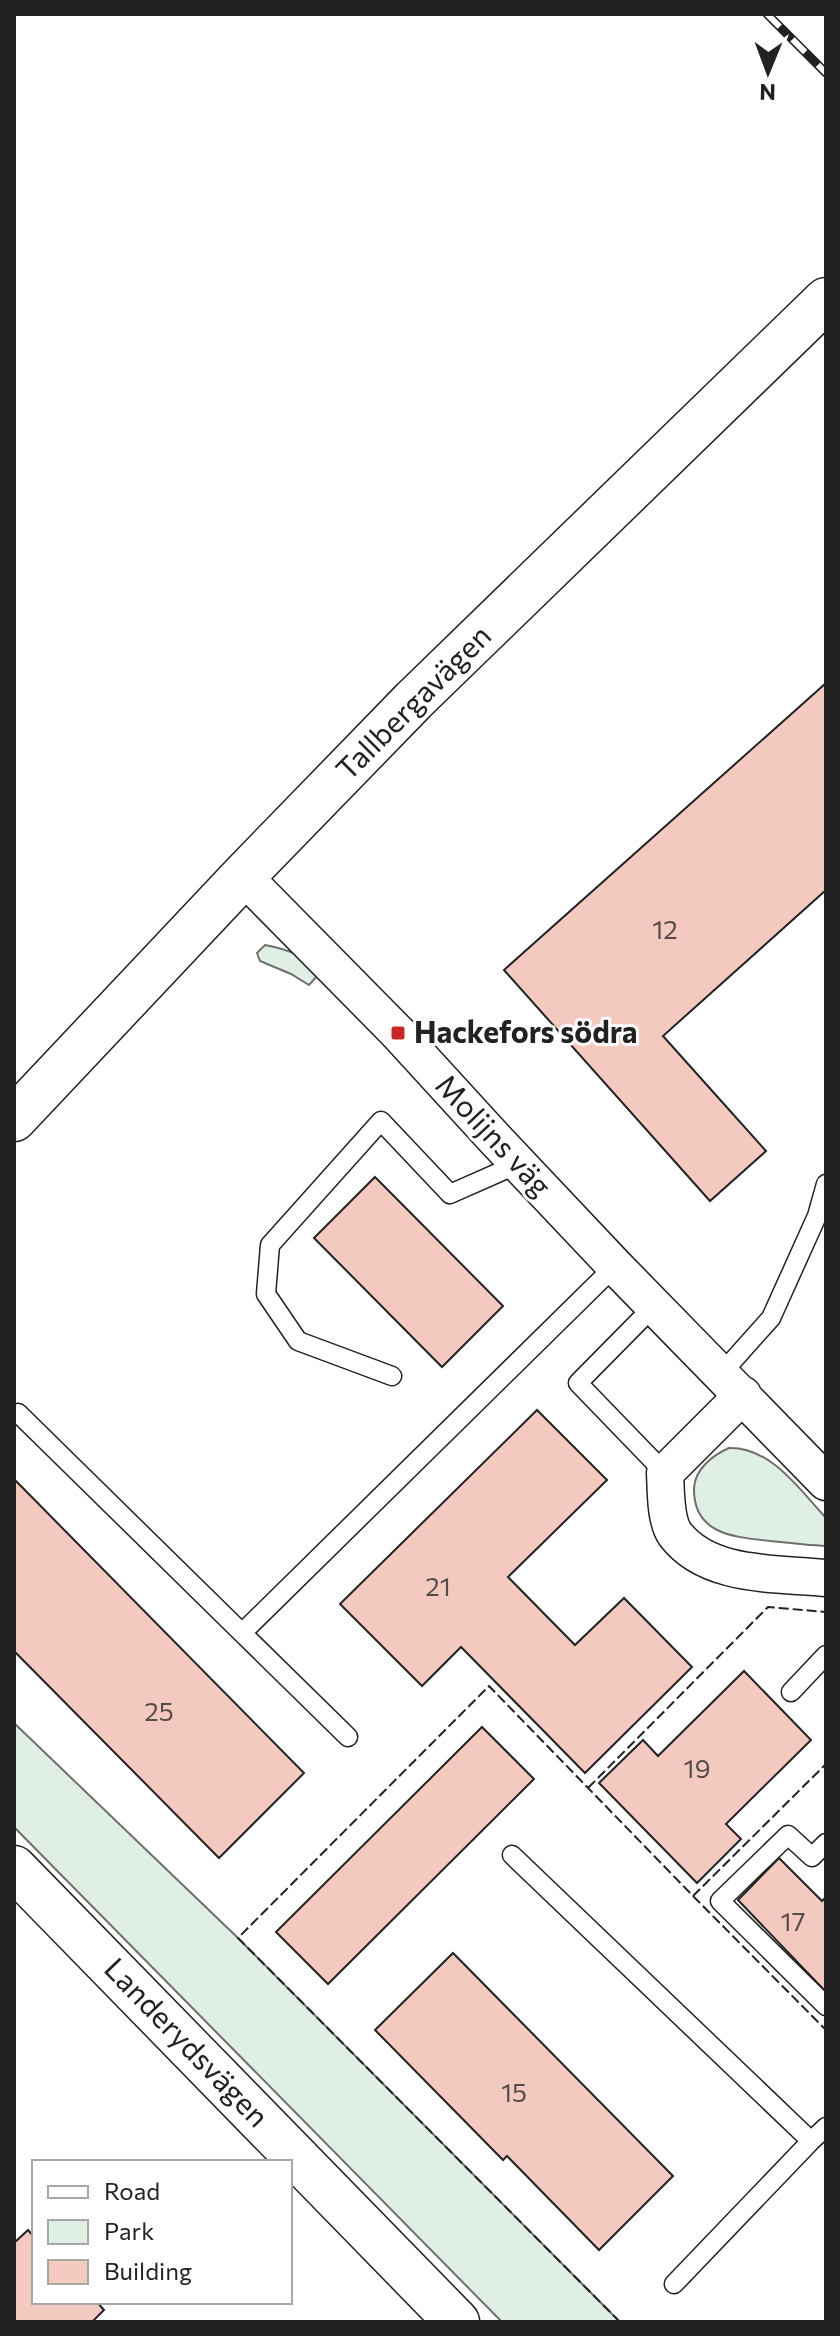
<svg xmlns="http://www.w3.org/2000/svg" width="840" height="2336" viewBox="0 0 840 2336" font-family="Commissioner,sans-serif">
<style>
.green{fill:#e0efe3;stroke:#6f6f6f;stroke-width:2}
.building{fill:#f3c9c0;stroke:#222;stroke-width:2}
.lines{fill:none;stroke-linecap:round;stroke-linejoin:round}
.lane-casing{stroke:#222;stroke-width:21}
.street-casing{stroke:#222;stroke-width:39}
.secondary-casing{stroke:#222;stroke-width:47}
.lane{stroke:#fff;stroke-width:18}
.street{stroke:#fff;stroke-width:36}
.secondary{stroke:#fff;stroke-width:44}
.rail-casing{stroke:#222;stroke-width:9}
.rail{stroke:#fff;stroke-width:6;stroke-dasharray:18;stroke-linecap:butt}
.fence{stroke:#222;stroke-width:2;stroke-dasharray:10 4;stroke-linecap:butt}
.poi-dot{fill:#c62828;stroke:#fff;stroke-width:3}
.labels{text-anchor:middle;stroke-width:6;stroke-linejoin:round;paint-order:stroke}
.number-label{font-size:26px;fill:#564c4a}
.street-label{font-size:30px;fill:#222;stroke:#fff}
.poi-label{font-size:30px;font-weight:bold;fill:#222;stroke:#fff;text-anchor:start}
</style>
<rect width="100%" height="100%" fill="#fff"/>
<path class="green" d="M265,945c25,5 37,9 54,29l-10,11 -18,-11 -31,-13 -3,-8z
M729,1448c42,-1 70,41 97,70v28c-19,-1 -37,-3 -56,-5 -35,-4 -77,-6 -76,-53 1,-19 19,-33 35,-40z
M14,1723l224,215 382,384h-118l-488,-495z"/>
<path class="building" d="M826,683v207l-163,146 103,115 -56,50 -206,-231z
M375,1177l128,129 -61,61 -128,-129z
M537,1410l70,70 -99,97 67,68 49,-47 68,69 -107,106 -124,-126 -39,39 -82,-82z
M14,1479l290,294 -85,85 -205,-207z
M744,1671l67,69 -85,84 15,15 -44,44 -98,-100 44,-43 15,16z
M482,1727l52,52 -206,205 -52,-52z
M779,1858l43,43 4,-4v95l-88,-92z
M453,1953l220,223 -74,74 -92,-94 -4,4 -128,-130z
M28,2230l6,7v65h63l7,8 -12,12h-78v-79z"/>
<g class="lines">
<defs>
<path id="lane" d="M655,1305l-77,78 87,90
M721,1374l50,-56 46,-102 9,-32
M392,1376l-94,-35 -32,-47 4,-49 111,-124 69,73 68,-30
M18,1413l224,220
M791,1692l35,-37
M348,1737l-106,-104 373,-367
M826,1843l-14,14 -24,-22 -68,66 106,105
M512,1855l299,286 15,-14
M674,2284l137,-143"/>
<path id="street" d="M243,876l155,157 97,106 120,127 211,216
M743,1395l-78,78c1,17 0,47 10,61 33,44 102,39 151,44"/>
<path id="secondary" d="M14,1119l229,-243 171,-176 412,-400
M14,1868l443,454"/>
</defs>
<use href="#lane" class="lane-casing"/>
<use href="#street" class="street-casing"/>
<use href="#secondary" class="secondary-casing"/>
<use href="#lane" class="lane"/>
<use href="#street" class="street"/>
<use href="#secondary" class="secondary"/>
<defs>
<path id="rail" d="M767,14l59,59"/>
</defs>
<use href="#rail" class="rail-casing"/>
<use href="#rail" class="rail"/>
<path class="fence" d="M588,1788l180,-181 58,5
M693,1896l133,134
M620,2322l-382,-384 251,-252 204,210 133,-132"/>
</g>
<rect class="poi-dot" x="390" y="1025" width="16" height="16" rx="4"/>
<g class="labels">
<g class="number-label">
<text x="665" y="939">12</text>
<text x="438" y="1596">21</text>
<text x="159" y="1721">25</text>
<text x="697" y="1778">19</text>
<text x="793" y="1931">17</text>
<text x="514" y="2102">15</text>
</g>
<g class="street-label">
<text transform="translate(414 703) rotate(-45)" y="10">Tallbergavägen</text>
<text transform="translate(493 1136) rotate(47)" y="10">Molijns väg</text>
<text transform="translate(186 2043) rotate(46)" y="10">Landerydsvägen</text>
</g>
<g class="poi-label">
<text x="414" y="1043">Hackefors södra</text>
</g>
</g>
<rect width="840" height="2336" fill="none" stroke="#222222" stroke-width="32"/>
<rect x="32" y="2160" width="260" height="144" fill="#ffffff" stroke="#a7a7a7" stroke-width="2"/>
<rect x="48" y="2186" width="40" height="12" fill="#ffffff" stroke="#a7a7a7" stroke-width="2"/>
<text x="104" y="2200" font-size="24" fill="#222222">Road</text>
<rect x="48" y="2220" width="40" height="24" fill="#e0efe3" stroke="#a7a7a7" stroke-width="2"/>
<text x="104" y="2240" font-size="24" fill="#222222">Park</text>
<rect x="48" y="2260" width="40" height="24" fill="#f3c9c0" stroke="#a7a7a7" stroke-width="2"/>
<text x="104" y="2280" font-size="24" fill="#222222">Building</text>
<g transform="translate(768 72) rotate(181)" stroke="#ffffff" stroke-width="6" paint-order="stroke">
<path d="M0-6L14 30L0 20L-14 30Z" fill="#222222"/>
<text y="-12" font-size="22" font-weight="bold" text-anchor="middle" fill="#222222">N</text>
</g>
</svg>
